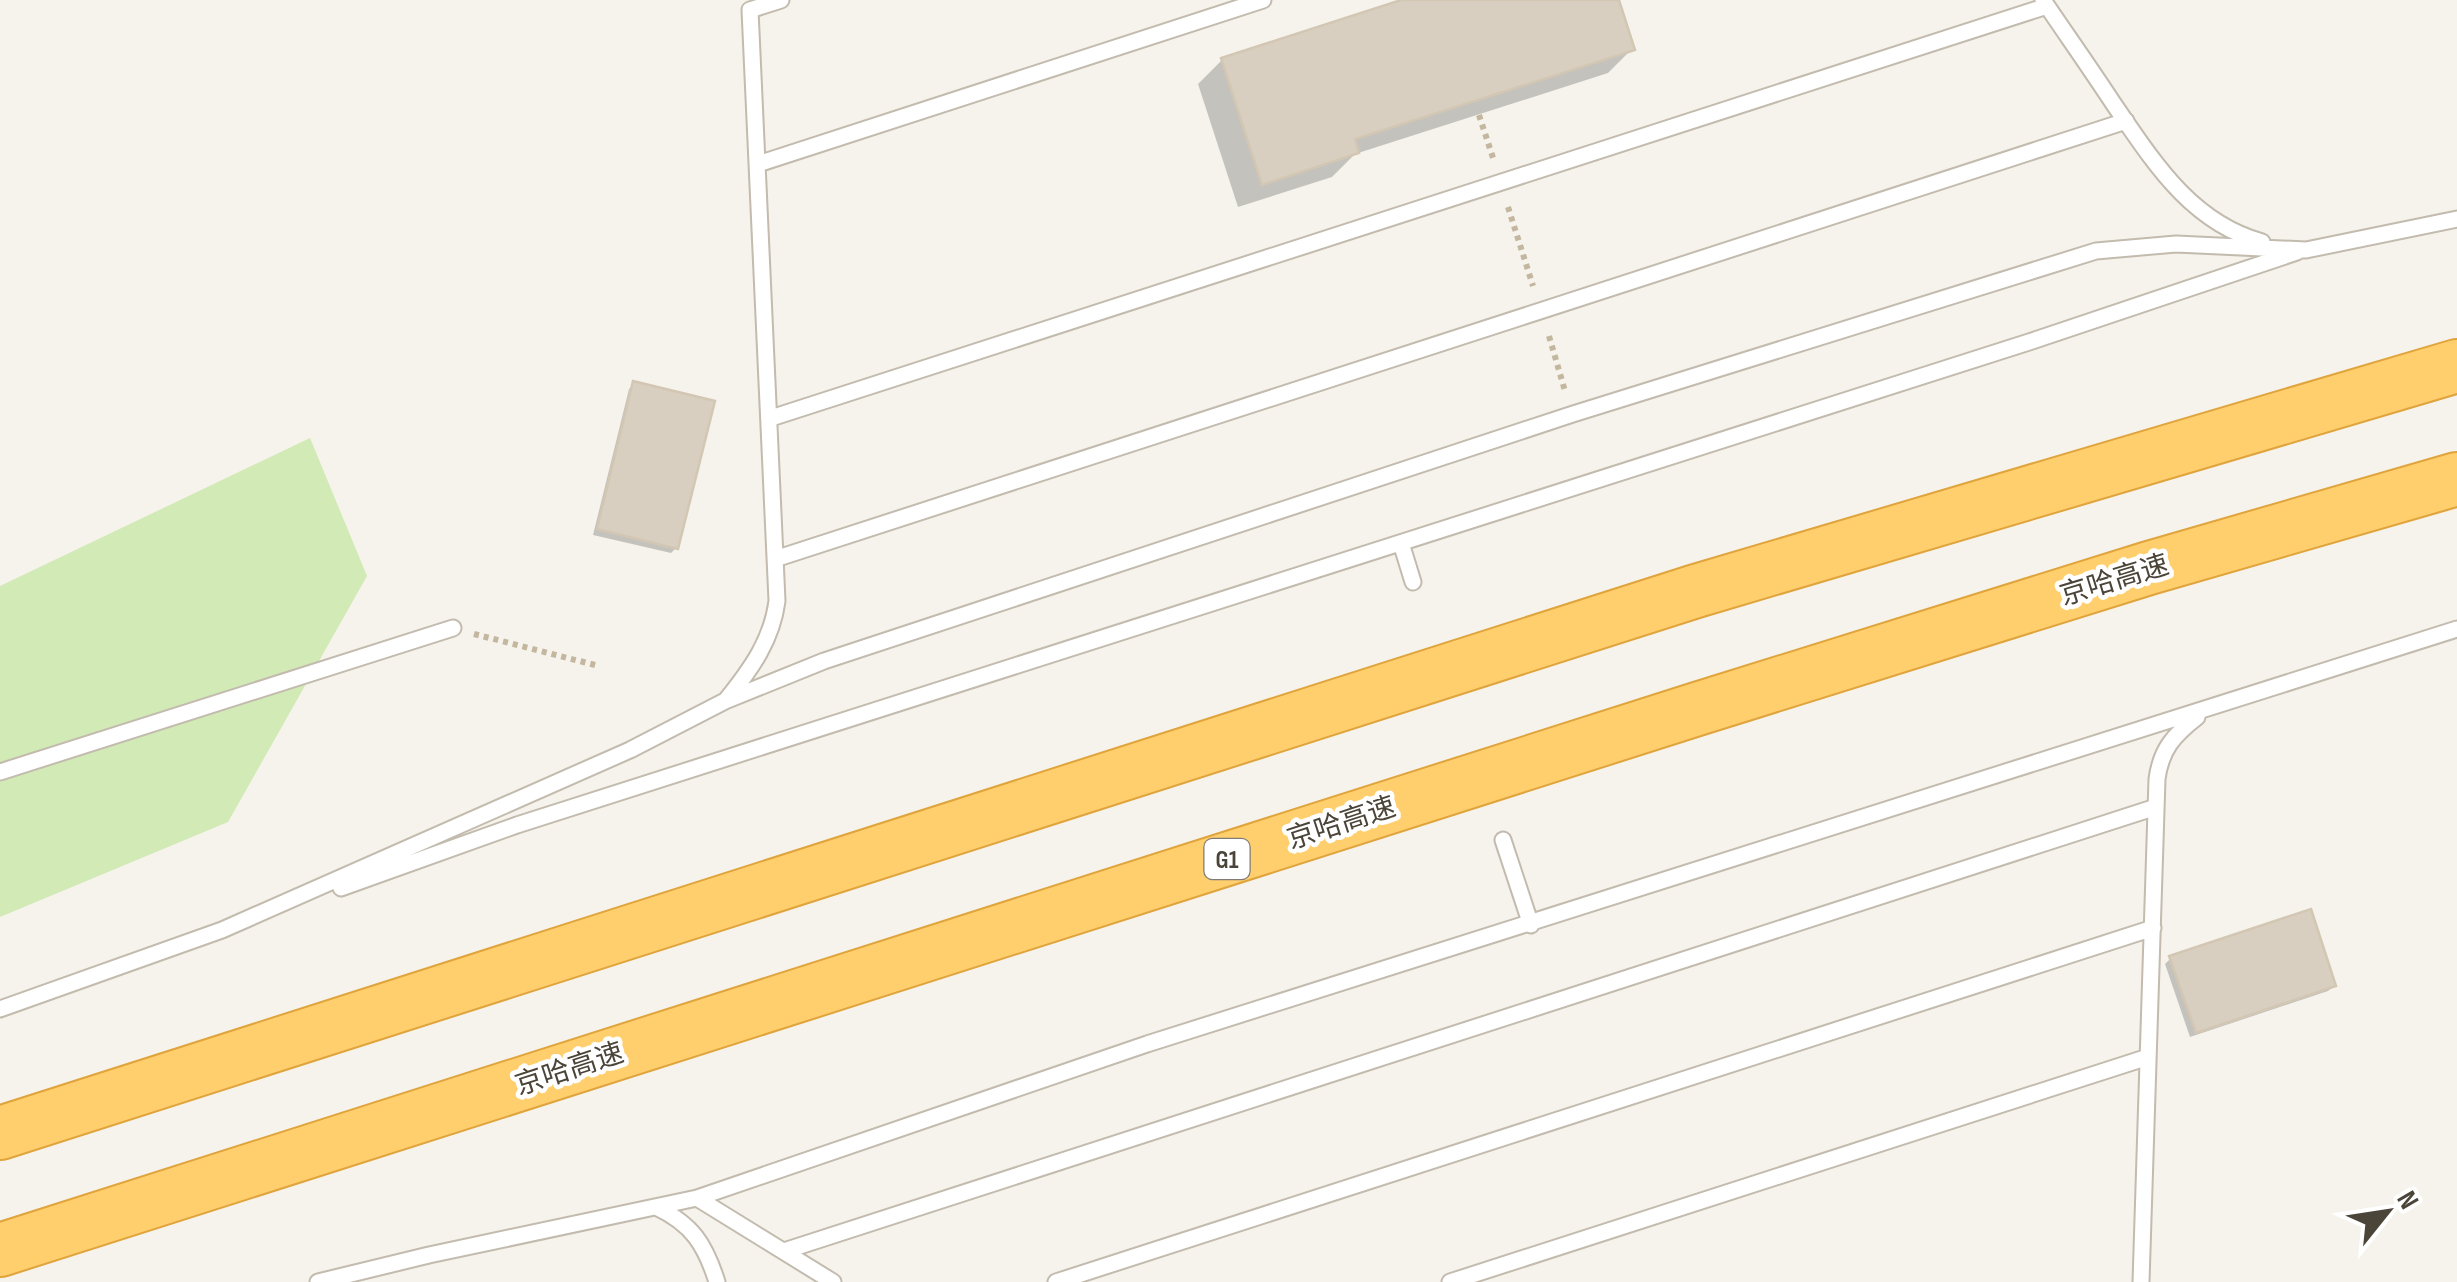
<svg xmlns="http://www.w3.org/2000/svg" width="2457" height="1282" viewBox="0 0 2457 1282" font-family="'Sofia Sans Condensed','Noto Sans SC',sans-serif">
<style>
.green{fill:#d2eab5}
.shadow{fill:#0003}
.building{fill:#d8cfc1;stroke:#d3c7b4;stroke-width:2.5}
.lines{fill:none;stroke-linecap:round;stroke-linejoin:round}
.lane-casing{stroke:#c2bbae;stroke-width:19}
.highway-casing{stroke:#e0a43c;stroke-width:56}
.path{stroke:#c4b79f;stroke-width:6;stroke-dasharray:5 5;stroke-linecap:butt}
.lane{stroke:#fff;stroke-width:15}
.highway{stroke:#ffcf6e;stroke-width:52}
.labels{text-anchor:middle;stroke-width:9;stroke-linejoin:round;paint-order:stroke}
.shield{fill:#fff;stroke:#817c74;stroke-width:2.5}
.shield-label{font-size:25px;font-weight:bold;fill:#4b4439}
.street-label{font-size:28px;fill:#4b4439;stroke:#fff}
</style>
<rect width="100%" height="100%" fill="#f6f3ec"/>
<path class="green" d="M310,438l57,138 -139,246 -228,95v-331z"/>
<path class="shadow" d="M1409,0h207l16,49 -24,24 -253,81 -23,23 -94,30 -40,-123 24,-24z
M634,384l42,164 -5,5 -78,-18 36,-146z
M2171,958l163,28 -6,5 -138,46 -25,-73z"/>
<path class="building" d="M1401,0h218l16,50 -280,89 4,14 -97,32 -41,-127z
M633,381l82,20 -37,148 -81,-20z
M2311,909l25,77 -140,47 -27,-77z"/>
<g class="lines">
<defs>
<path id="lane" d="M2043,0c23,34 47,68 70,103 40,58 77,119 149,139
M758,164l505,-164
M771,418l1276,-412
M1401,543l12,39
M778,558l1348,-437
M727,699c24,-30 45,-59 50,-98l-27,-591 31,-10
M0,772l453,-144
M1503,840l28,85
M341,888l176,-63 1512,-483 268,-90
M0,1009l222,-79 408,-180 95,-49 99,-40 749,-247 523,-163 80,-7 130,6 151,-31
M697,1198l136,84
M656,1207c36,17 49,37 61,75
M784,1251l1372,-444
M318,1282l111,-27 268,-57 450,-154 1310,-415
M1056,1282l1097,-354
M1450,1282l698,-225
M2141,1282l16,-503c4,-30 17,-44 40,-62"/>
<path id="highway" d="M0,1133l1696,-542 761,-225
M0,1250l1697,-541 452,-141 308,-89"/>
</defs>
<use href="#lane" class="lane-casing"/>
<use href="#highway" class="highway-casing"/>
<path class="path" d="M1479,115l15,46
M1508,207l25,79
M1549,336l16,55
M474,634l125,32"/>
<use href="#lane" class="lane"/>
<use href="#highway" class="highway"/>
</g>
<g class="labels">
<rect class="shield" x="1204.5" y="839" width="45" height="40" rx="8"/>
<g class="shield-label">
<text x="1227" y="868">G1</text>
</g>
<g class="street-label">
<text transform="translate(2114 579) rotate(-17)" y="10">京哈高速</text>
<text transform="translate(1341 822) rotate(-18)" y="10">京哈高速</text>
<text transform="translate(569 1068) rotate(-18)" y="10">京哈高速</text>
</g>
</g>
<g transform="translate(2387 1212) rotate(60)" stroke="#ffffff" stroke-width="8" paint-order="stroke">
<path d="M0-8L18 38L0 25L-18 38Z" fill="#4b4439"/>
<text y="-15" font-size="28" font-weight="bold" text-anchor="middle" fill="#4b4439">N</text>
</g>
</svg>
